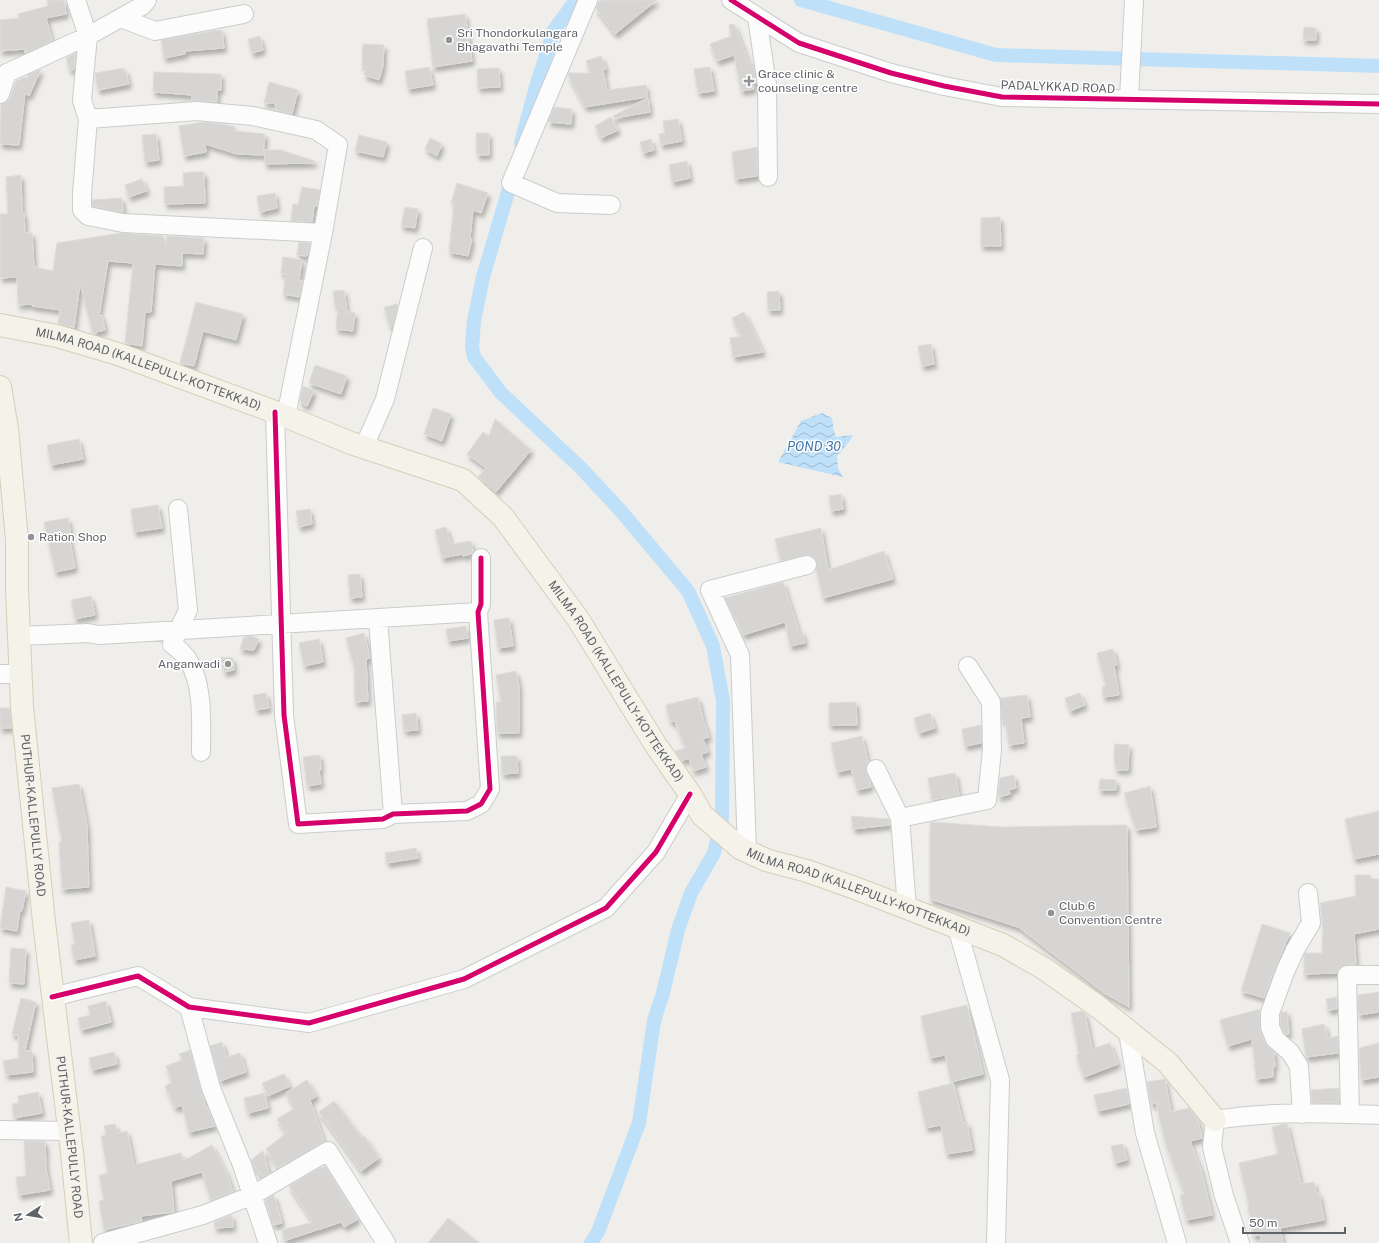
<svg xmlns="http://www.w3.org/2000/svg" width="1379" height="1243" viewBox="0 0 1379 1243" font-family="'Public Sans',sans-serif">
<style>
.water{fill:url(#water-waves)}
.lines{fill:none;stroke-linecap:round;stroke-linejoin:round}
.canal{stroke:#bfe0f9;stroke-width:14}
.building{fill:#d6d5d3;stroke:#deddd9;filter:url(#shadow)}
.minor-casing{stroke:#cbcccc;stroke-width:20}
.major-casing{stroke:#d7ceb8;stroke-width:24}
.minor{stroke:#fdfcfc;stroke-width:18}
.major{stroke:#f4f2e9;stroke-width:22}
.cycleway-casing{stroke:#fff;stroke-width:8}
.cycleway{stroke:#d6006c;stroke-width:5}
.poi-dot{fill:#919496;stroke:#fff;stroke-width:1.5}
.labels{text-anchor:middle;stroke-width:3;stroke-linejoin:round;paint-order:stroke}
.poi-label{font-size:12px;fill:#5f6368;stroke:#fff;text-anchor:start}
.street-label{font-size:12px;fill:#5f6368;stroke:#fff}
.water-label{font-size:13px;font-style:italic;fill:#4174aa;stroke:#fff}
</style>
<defs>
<pattern id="water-waves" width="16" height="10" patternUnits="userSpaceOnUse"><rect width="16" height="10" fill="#bfe0f9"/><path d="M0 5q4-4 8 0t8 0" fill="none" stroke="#9eb9cd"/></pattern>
<filter id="shadow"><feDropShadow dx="2.5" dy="4.5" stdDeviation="2" flood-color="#0004"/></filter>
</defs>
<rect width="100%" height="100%" fill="#efeeea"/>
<path class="water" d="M822,413l10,5 2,13 2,6 17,-2 -4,7 -12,14 1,12 5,9 -65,-15 23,-41z"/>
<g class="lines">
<path class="canal" d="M801,0l195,55 383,11
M521,143l14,-53 19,-60 22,-30
M513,175l-30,102 -9,44 -2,26 2,10 27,36 80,75 39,42 68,81 25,55 10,55 -1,119 -8,33 -23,40 -13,37 -15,63 -9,28 -15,102 -41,109 -7,11"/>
</g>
<path class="building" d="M47,0h17l2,14 -20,4 6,23 -27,12v-4l-25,2v-31l19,-2 -1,-4 30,-8z
M601,0h56l-42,34 -19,-25 2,-7z
M465,14l7,47 -39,6 -6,-48z
M734,24l15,39h4l3,19 -3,1 1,6 -13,2 -7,-36 -17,6 -7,-17 21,-8 -2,-11z
M1304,27l12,1v12h-13z
M222,30l2,18 -39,3v3l-21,4 -3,-18 51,-9z
M260,36l3,14 -11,3 -4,-14z
M363,44l21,1 -1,21 -4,14 -15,-5 3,-8 -5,-1z
M76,53l-2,16 -4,2 -4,-13z
M601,56l5,13 -3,1 4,20 39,-5 1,12 -62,10 -17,-32v-2h23l-5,-12z
M429,67l4,18 -25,4 -3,-18z
M710,67l4,24 -16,2 -4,-24z
M124,68v3h2l3,13 -31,6 -3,-17z
M499,68l1,19 -22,1 -1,-19z
M41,69l-12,27 -4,-3 -6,52 -19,-1 1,-40 6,-2 3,-4 6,-17 8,-4 4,1 -1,-3z
M154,72l67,2v16h-4v12l-25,-1v-6l-39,-3z
M269,82l29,8 -6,24 -16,-4 -1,-7h-11z
M648,98l2,14 -36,6 -1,-2z
M554,107l18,2 -1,15 -23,-2z
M611,117l7,13 -17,8 -6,-12z
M678,119l4,22 -21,4 -2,-11 6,-1 -2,-12z
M203,122l20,2 12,3 -1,4 31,3 -2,21 -26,-1 -32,-10 1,8 -22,4 -5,-30z
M476,133h13v22h-12z
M156,134l3,26 -14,2 -3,-27z
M359,135l28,7 -4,15 -28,-6z
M430,138l12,6 -5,12 -12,-7z
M651,139l3,11 -11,3 -3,-11z
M757,147v29l-22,3 -3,-27z
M264,150h19v1l32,10 -1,2 -49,1z
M687,161l3,17 -18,4 -3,-17z
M193,172h11l1,31 -40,1 -1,-17 20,-1 -1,-13z
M21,175l1,38h2l1,20h7l2,34 19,4 4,-28 64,-10 42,3 4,11 -1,-11 38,2 -1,16 -21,-1v13l-27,-2 -4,48h-6l-3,34 -17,-3 8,-80 -25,-2 -9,55 3,-1 3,15 -9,2v2l-3,-1 -13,-49 -6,44 -16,-5 2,-13 -28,-4 1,-2 -15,1 -1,-28 -17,1v-64h8l-2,-37z
M142,179l5,12 -18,6 -4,-12z
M457,183l31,10 -7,20 -8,-3 -3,28 2,1 -4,17 -19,-4 5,-48 -3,-1z
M302,187l18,3 -3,16h-3l-2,16 -21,-1 2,-17 5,1z
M275,193l2,15 -17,4 -3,-16z
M122,198l1,14 -31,-6v-6z
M405,207l13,2 -3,19 -14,-2z
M1000,217l1,29h-20v-28z
M299,242l11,1 -3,13 -10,-1z
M283,257l19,3 -3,20 4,1 -4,16 -16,-3 3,-20h-5z
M344,290l3,22 8,1 -2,18 -17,-2 2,-24 -3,1 -2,-15z
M779,291l1,19h-12l-1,-18z
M196,302l47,12 -7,26 -33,-9 -9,35 -14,-3z
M397,304l1,2 -5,20 -3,1 -6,-20z
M744,312l19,40 -30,5 -3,-19 11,-2 -9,-18z
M931,344l3,20 -12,2 -4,-20z
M315,365l32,11 -6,18 -32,-11z
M303,386l11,5 -7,15 -7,-4z
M433,408l18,6 -9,27 -18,-7z
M495,419l36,31 -35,42 -18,-15 8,-9 -19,-14 16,-22 6,4z
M79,439l4,20 -32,6 -4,-20z
M841,494l2,15 -12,2 -2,-15z
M158,505l4,23 -28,4 -3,-23z
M310,509l2,15 -13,3 -3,-16z
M68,518l3,18h-2l6,32 -20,4 -11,-50z
M446,527l5,17 20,-3 2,10 -2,3 -8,2v-2l-21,4 -7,-28z
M821,528l7,42 56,-19 9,28 -70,19 -7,-29 1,-6 -2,-5 -5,-3h-5l-24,6 -6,-22z
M360,574l2,23 -12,1 -2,-23z
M783,582l16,50 3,-1 3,12 -15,3 -5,-24 -42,13 -18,-37z
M91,596l4,19 -20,4 -4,-19z
M509,618l4,28 -15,2 -4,-28z
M466,626l2,12 -20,3 -2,-12z
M364,633l6,25 -4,1 2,42 -13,1 -1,-36 -8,-28z
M251,636l8,3 -5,11 -14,-1 4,-12z
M319,639l4,23 -19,4 -5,-23z
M1113,649l4,16 -3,1 5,29 -16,2 -1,-10 4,-1 -9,-33z
M221,657l12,1 1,12 -10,2z
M516,671l3,15v47h-22l-1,-31h5l-5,-27z
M266,693l3,15 -13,2 -3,-15z
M1080,693l5,12 -15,6 -5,-13z
M1027,695l3,22 -9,1 3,25 -15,2 -4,-25 -3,1 -2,-23z
M698,697l5,22 6,18 -6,2 5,13 -7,2 5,13 -13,4 -4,-13 -7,3 -7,-10 10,-3 -10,-27 -5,1 -4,-17z
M856,702l1,23h-28v-22z
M0,708h10l2,20h-12z
M416,713l2,17 -14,1 -2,-16z
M930,713l5,15 -16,5 -5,-15z
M981,725v18l-16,3 -3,-17z
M862,736l6,26 -2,7 5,18 -14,3 -6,-21 -14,3 -6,-29z
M1115,744l14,1 -1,25h-12l-2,-11z
M320,755l1,15h-2l2,14 -14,2 -4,-29z
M501,756h16l1,17 -16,1z
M955,773l4,22 -27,5 -4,-22z
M1014,775l2,13 -7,2 1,4 -12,3 2,-19z
M1100,779l16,1v10h-17z
M79,784l8,42 2,61 -27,2 -3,-47h3l-10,-54z
M1150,786l6,41 -20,3 -12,-37z
M1379,811v43l-25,5 -9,-40z
M851,816l38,3 1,6 -37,4z
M932,822l69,5 126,-2 2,182 -25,-14 -86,-66 -88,-28v-76z
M416,848l2,10 -31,5 -2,-10z
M1355,875h15l1,4h8v50l-25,5 2,30 -14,2 -4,4 -1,3 -33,1v-18l1,-3h17l1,-24 -3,-26 36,-7z
M6,887l20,4 -4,20 -2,-1 -3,21 -17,-3z
M89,920l6,36 -21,4 -3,-15 4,-1 -4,-21z
M1262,924l28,9 -15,35 -11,30 -23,-7z
M11,948l15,1 -2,35 -15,-1z
M1379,992v20l-21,3v-20z
M1337,997v12l-9,1 -2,-11z
M21,998l15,4 -11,49h7l1,21 -27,3 -3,-14 16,-3 -1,-23 -6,-1z
M106,1001l5,21 -30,8 -3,-12 12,-3 -2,-9z
M967,1005l16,69 -32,8 -6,-27 -15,3 -9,-42z
M1260,1009v22l5,12 9,9 1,15h-2v10l-17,2 -4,-40 -24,7 -8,-26z
M1082,1011l3,2 7,36 18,-6 8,21 -34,13 -8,-22 3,-1 -8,-41z
M1281,1012h6l2,22h-4l-1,-1 -4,-8z
M1324,1024l4,14 10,-2v17l-32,4 -4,-28z
M222,1042l4,15 14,-4 6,19 -26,9 -10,-35z
M1379,1043v34l-18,3 -2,-32z
M190,1050l16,58h2l7,18 -26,6 -7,-27 -7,3 -10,-22 7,-4 -6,-16 16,-6 -3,-6z
M114,1052l3,12 -25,6 -3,-12z
M284,1074l6,12 -22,10 -6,-13z
M1165,1079l6,33 18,-4 8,10 5,20 -12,3 11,29 11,45 -26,5 -6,-25 4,-1 -19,-52 -9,-39 -5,1 -4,-22z
M307,1080l10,16 -7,4 14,41 -46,27 -12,-19 20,-16 -9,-14 18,-11 -9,-15z
M953,1083l10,40 4,-1 5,28 -26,4 -5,-29 -15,3 -8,-36z
M1127,1088l2,16 -31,7 -4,-16z
M1339,1088v15h-27l-1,-13z
M38,1092l4,21 -28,5 -2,-14 7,-1 -1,-7z
M264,1093l4,15 -20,5 -4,-15z
M334,1101l28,37 2,-2 15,22 -18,13 -42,-59z
M115,1124l2,9 10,-2 7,34 47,-12 2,8 29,-16 15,29 6,18 -22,8 -9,-28 -31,9 3,31 -33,4 1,5 -38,9 -5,-29 5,-1 -5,-25 9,-2 -7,-37 5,-1 -2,-9z
M1283,1124h4l14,60 13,-2 2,11h3l5,27 -44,8 3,15h-21l-2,-8 -7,1 -5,-30h1l-10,-43 39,-9 -6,-27z
M24,1141h21l1,27 4,22 -31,5 -3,-18 10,-1z
M1123,1144l4,16 -12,3 -4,-17z
M263,1151l6,23 -7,3 -9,-12 -2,-5z
M325,1166l33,53 -14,8 -3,-5 -23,8 -2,-3 1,3 -33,11 -2,-11 31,-8 -24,-36 29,-17z
M274,1195l8,28 -9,2 -8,-25z
M232,1215l1,12 -18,1 -1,-6z
M448,1218l31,25h-51z"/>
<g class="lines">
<defs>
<path id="minor" d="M76,0l12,36 -6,64 6,19 -6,75v16l6,6 35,7 200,10
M588,0l-77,183 46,20 54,2
M731,0l68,43 92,30 53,13 58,11 377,7
M757,17l10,68 1,92
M121,18l34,13 89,-17
M0,94l7,-21 81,-37 54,-30 5,-6
M1129,99l5,-99
M88,119l109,-8 56,5 63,14 22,15 -15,88 -37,183
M275,412l9,303 14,109 85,-5 10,-5 74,-3 14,-7 9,-15 -12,-177 3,-8v-46
M364,447l21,-48 38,-151
M178,509l10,101 -16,34c6,5 13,10 16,16 16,25 13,63 13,92
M378,619l15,195
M20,636l68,-3 11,2 379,-23
M0,674h21
M876,769l24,49 7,90
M900,818l87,-18 5,-50 -1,-48 -23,-36
M747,850l-7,-195 -30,-65 97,-25
M957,927l43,153 -4,163
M52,997l86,-21 51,31 120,16 155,-44 142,-71 50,-56 34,-58
M189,1007l22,81 31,77 26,78
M1128,1032l17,101 32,110
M1302,1114l-3,-48 -9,-14 -15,-13 -5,-12v-14l15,-41 10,-22 16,-27 -3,-30
M1350,1114l-3,-139h32
M0,1130l69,1
M103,1243l100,-28 50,-20 75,-44 58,92
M1240,1243l-16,-47 -12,-49 3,-27c54,-9 110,-7 164,-5"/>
<g id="major">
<path id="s1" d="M0,325l57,11 61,18 157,58 76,31 112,37 40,37 75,102 77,125 35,50 12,21 38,33 26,12 41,11 48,17 148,57 40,23 54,38 71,57 47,57"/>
<path id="s2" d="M0,387l7,42 10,111v49l5,118 22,215 28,231 9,90"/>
</g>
</defs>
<use href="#minor" class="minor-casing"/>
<use href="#major" class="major-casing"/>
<use href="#minor" class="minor"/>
<use href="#major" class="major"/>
<defs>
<path id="cycleway" d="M731,0l68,43 92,30 53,13 58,11 377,7
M275,412l9,303 14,109 85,-5 10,-5 74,-3 14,-7 9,-15 -12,-177 3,-8v-46
M52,997l86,-21 51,31 120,16 155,-44 142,-71 50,-56 34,-58"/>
</defs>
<use href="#cycleway" class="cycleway-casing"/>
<use href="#cycleway" class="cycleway"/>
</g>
<g class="poi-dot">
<circle cx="449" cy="40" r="4"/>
<path d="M747 75h4v4h4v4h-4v4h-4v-4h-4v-4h4z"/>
<circle cx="31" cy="537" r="4"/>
<circle cx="228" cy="664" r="4"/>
<circle cx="1051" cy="913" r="4"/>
</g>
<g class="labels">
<g class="poi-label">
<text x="457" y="37">Sri Thondorkulangara<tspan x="457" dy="14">Bhagavathi Temple</tspan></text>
<text x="758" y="78">Grace clinic &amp;<tspan x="758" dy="14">counseling centre</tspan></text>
<text x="39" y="541">Ration Shop</text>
<text x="220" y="668" text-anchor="end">Anganwadi</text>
<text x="1059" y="910">Club 6<tspan x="1059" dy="14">Convention Centre</tspan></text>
</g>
<g class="street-label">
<text transform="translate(1058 87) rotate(2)" y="4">PADALYKKAD ROAD</text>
<text dy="4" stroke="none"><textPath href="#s1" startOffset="155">MILMA ROAD (KALLEPULLY-KOTTEKKAD)</textPath></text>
<text dy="4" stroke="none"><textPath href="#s1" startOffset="743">MILMA ROAD (KALLEPULLY-KOTTEKKAD)</textPath></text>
<text dy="4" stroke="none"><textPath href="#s2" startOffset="430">PUTHUR-KALLEPULLY ROAD</textPath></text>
<text dy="4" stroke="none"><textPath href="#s1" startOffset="1079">MILMA ROAD (KALLEPULLY-KOTTEKKAD)</textPath></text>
<text dy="4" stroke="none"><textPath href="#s2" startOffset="754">PUTHUR-KALLEPULLY ROAD</textPath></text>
</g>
<g class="water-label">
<text x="814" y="451">POND 30</text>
</g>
</g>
<g transform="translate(28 1215) rotate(258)" stroke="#ffffff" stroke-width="3" paint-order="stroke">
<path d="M0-3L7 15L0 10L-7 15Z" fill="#5f6368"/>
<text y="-6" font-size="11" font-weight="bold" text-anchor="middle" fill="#5f6368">N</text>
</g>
<path d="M1243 1227v6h102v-6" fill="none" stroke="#5f6368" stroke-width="2"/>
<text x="1249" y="1227" font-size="12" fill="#5f6368" stroke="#ffffff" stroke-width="3" paint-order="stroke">50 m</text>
</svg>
